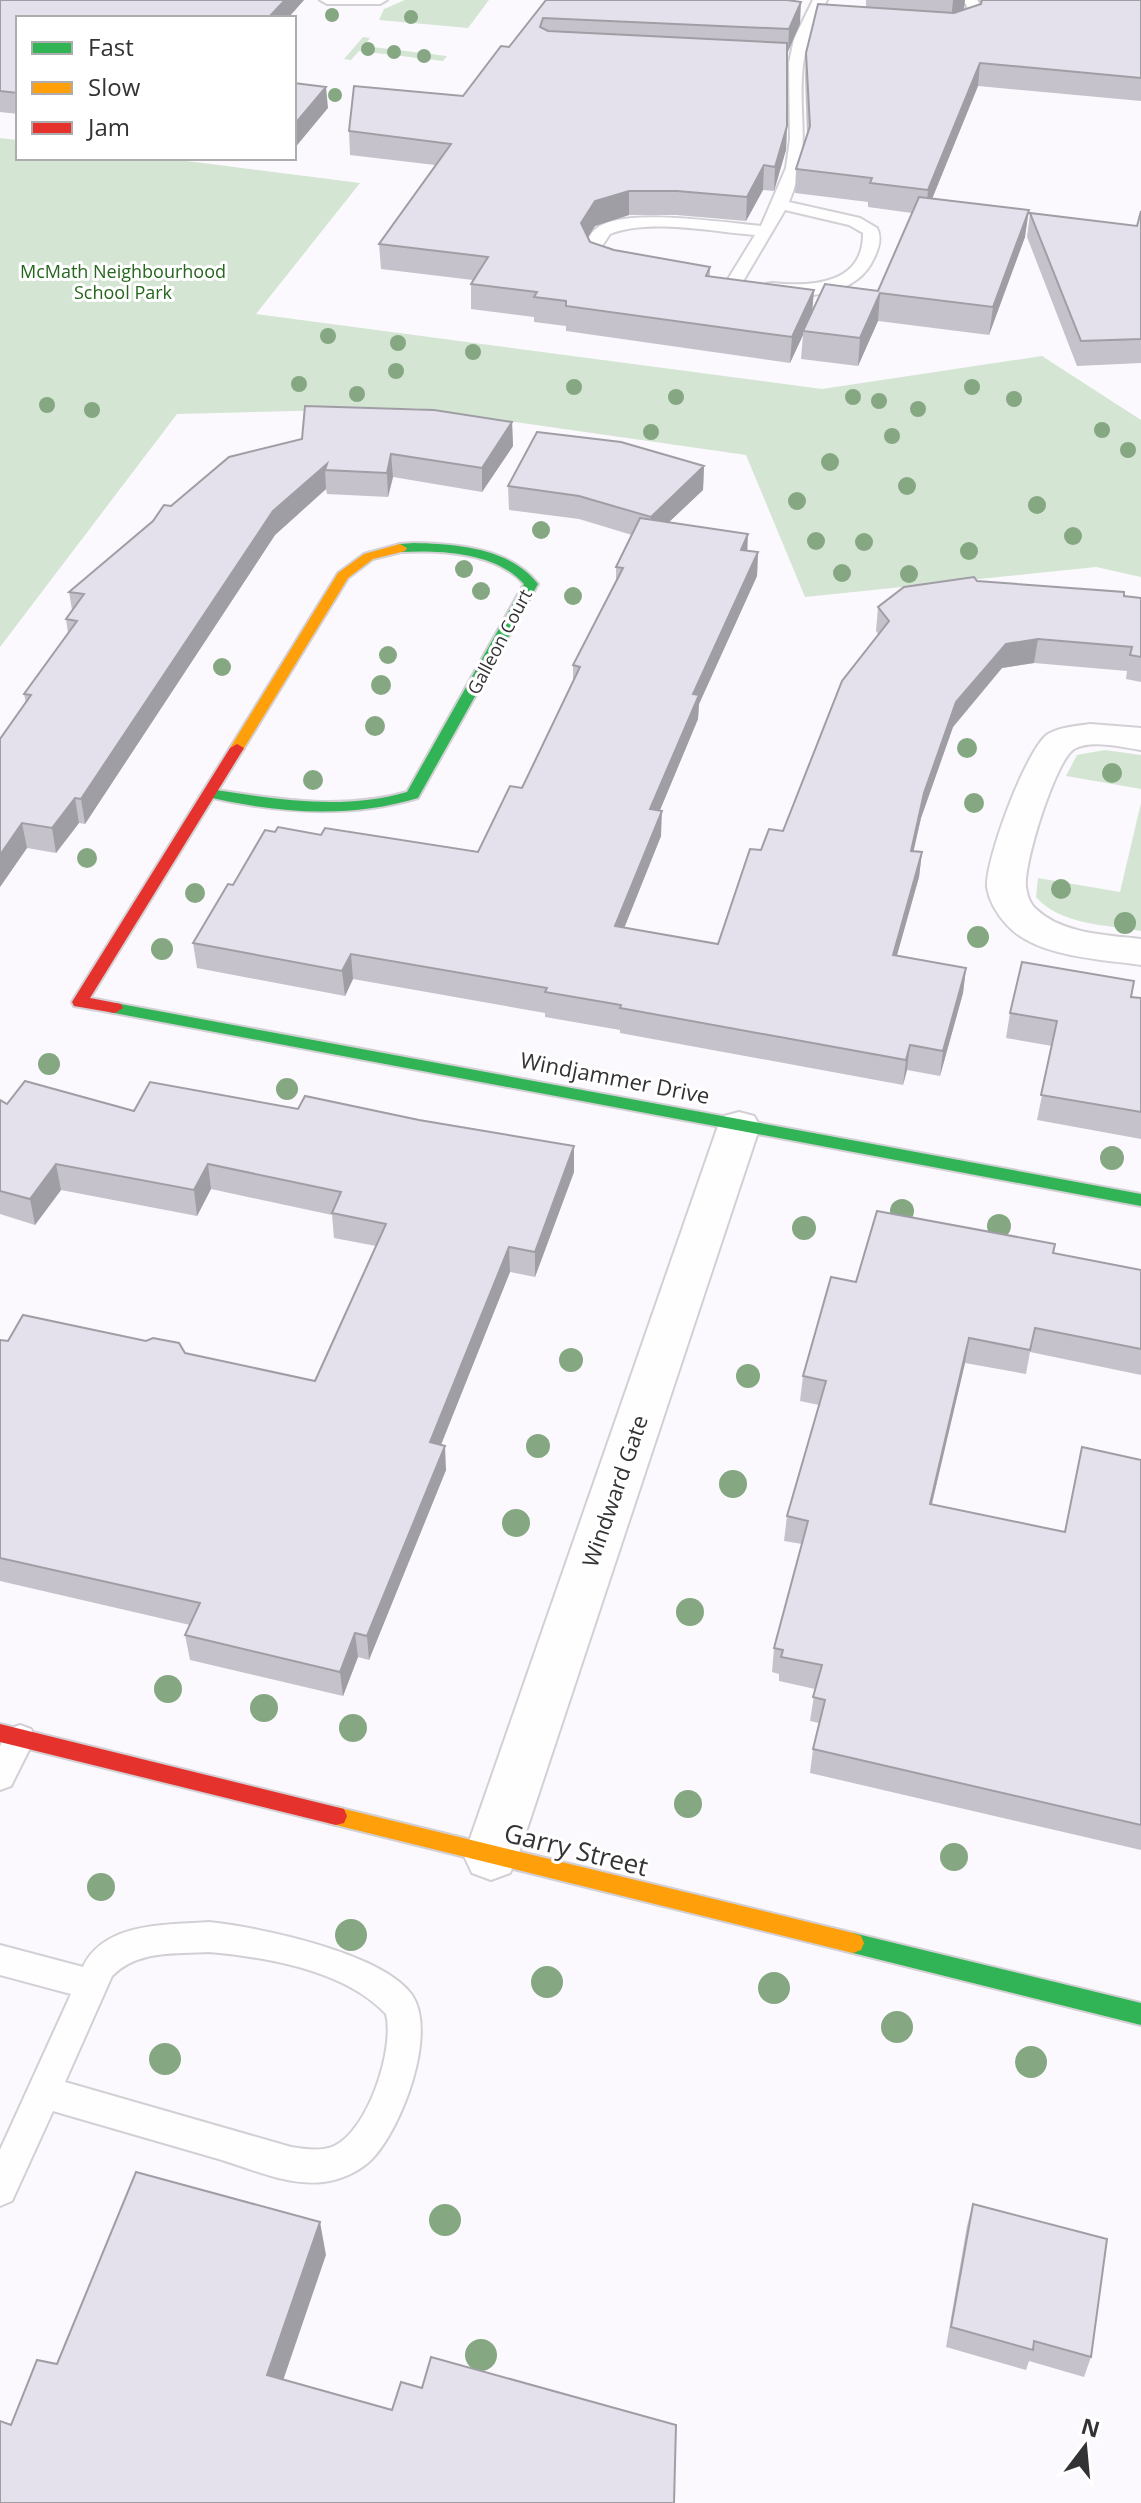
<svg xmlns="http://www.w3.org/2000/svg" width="1141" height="2503" viewBox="0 0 1141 2503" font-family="'Open Sans',sans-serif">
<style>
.green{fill:#d4e5d3}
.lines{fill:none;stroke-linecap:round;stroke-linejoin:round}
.lane-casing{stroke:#d2d0d4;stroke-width:4}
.street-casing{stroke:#d2d0d4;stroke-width:4}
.fast-casing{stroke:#d2d0d4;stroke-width:4}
.slow-casing{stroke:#d2d0d4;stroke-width:4}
.jam-casing{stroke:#d2d0d4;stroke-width:4}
.lane{fill:#fefeff;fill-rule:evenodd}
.street{fill:#fefeff;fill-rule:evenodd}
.fast{fill:#30b455;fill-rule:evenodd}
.slow{fill:#ff9f0a;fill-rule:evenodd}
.jam{fill:#e5322d;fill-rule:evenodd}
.tree{fill:#85a882}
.wall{fill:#c5c2cb}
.shaded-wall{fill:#a09ea5}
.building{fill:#e5e1ec;stroke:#a09ea5;stroke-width:2}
.labels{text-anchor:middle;stroke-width:6;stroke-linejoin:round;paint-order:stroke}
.far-park-label{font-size:18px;fill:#25661d;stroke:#fff}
.far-street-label{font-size:18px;fill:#333235;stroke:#fff}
.street-label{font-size:22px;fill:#333235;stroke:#fff}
.near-street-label{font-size:26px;fill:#333235;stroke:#fff}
</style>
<rect width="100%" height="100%" fill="#fbf9fe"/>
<path class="green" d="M405,0h84l-21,28 -89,-8 5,-11z
M363,37l7,1 -6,8 83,10 -4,5 -84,-10 -8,9 -7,-1z
M0,138l18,2v18h145l197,25 -104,131 566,75 220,-33 99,64v157l-45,-10 -291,30 -59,-142 -329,-47 -240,6 -177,233z
M1105,750l36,5v34l-75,-13 11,-21z
M1141,803v128c-34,-6 -81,-6 -105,-34l2,-19 82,14z"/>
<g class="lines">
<defs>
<path id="lane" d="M320,0h67l-7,4h-53z
M813,0h14c-11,21 -21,41 -24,65 -6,55 10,79 -14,137l71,16 17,10c5,10 2,20 -3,30 -17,39 -71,42 -108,34v-8l6,-1c38,4 92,2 91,-50l-14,-8 -64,-15 -46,78 -6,1 -8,-5 30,-49c-40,-3 -107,-17 -145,-1l-10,15 4,8 13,4v8l-26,-5 -7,-15c3,-8 6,-16 13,-21 28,-21 128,-5 164,-2l25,-58 4,-29 -1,-76 5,-24z
M963,0h14l4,6 -1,15 -22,11h-10v-6l18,-7 1,-13z
M20,1725l11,4 4,9 -24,48 -11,4v-44l9,-17z
M209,1922c49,5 174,31 203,73 26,39 -11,134 -40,164 -13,13 -32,21 -49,23 -34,4 -69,-12 -101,-22 -56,-16 -113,-33 -169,-49l-41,90 -12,5v-56l71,-156 -71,-19v-30l83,22c21,-45 83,-42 126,-45zM209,1952c57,5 136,18 177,62 9,34 -18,117 -52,132 -13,6 -30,3 -43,1l-226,-65 47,-106c26,-26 62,-22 97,-24z"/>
<path id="street" d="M1090,724l51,4v22c-19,-3 -50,-11 -67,-1 -19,12 -51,116 -48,138 1,8 4,17 10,22 26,25 71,26 105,30v26c-40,-6 -105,-8 -134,-40 -10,-11 -18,-24 -20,-38 -2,-26 39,-138 61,-153 12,-7 29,-8 42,-10z
M739,1112l15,4 6,10 -242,730 -8,17 -19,7 -19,-7 -8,-17 254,-730 6,-10z"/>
<path id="fast" d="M414,543c43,1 96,5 124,41l-120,214c-70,21 -143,15 -214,-2v-6l5,-1c67,10 132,22 198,3l117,-208c-28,-32 -84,-34 -124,-32l-7,-4 7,-4z
M115,1003l1026,191v12l-1032,-194 -2,-4 2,-4z
M853,1933l288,70v22l-288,-72 -8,-3 -3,-7 3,-7z"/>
<path id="slow" d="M400,544l7,4 -2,3 -32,8 -25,19 -104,170 -2,3h-10l-2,-3 108,-175 26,-19z
M336,1807l517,126 8,3 3,7 -3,7 -8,3 -517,-128 -8,-2 -3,-7 3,-7z"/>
<path id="jam" d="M237,744l7,4 -154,250 31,6 2,4 -8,5 -41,-7 -2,-4 158,-254z
M0,1724l336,83 8,2 3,7 -3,7 -8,2 -336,-83z"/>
</defs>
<use href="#lane" class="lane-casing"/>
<use href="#street" class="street-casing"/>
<use href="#fast" class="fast-casing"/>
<use href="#slow" class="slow-casing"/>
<use href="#jam" class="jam-casing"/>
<use href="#lane" class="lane"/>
<use href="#street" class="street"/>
<use href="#fast" class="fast"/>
<use href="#slow" class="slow"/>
<use href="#jam" class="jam"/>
</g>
<g class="tree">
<circle cx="332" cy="15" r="7"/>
<circle cx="411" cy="17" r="7"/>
<circle cx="368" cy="49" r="7"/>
<circle cx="394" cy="52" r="7"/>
<circle cx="424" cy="56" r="7"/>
<circle cx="335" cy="95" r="7"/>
<circle cx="328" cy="336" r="8"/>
<circle cx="398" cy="343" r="8"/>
<circle cx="473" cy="352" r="8"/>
<circle cx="396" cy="371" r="8"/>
<circle cx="299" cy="384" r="8"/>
<circle cx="574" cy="387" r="8"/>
<circle cx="972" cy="387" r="8"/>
<circle cx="357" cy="394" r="8"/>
<circle cx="676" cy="397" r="8"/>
<circle cx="853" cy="397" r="8"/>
<circle cx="1014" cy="399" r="8"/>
<circle cx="879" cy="401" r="8"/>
<circle cx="47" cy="405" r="8"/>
<circle cx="918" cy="409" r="8"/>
<circle cx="92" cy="410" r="8"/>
<circle cx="1102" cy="430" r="8"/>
<circle cx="651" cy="432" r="8"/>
<circle cx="892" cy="436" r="8"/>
<circle cx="1128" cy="450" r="8"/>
<circle cx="830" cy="462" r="9"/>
<circle cx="907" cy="486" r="9"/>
<circle cx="797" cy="501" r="9"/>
<circle cx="1037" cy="505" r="9"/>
<circle cx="541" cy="530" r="9"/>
<circle cx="1073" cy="536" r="9"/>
<circle cx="816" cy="541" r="9"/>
<circle cx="864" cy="542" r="9"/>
<circle cx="969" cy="551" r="9"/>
<circle cx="464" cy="569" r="9"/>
<circle cx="842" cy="573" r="9"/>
<circle cx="909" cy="574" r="9"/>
<circle cx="481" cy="591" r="9"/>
<circle cx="573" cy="596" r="9"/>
<circle cx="388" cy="655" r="9"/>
<circle cx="222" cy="667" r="9"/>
<circle cx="381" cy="685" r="10"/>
<circle cx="375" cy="726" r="10"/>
<circle cx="967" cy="748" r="10"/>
<circle cx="1112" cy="773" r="10"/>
<circle cx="313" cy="780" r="10"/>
<circle cx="974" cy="803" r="10"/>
<circle cx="87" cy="858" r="10"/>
<circle cx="1061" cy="889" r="10"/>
<circle cx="195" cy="893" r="10"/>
<circle cx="1125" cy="923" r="11"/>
<circle cx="978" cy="937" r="11"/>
<circle cx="162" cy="949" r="11"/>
<circle cx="49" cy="1064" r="11"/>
<circle cx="287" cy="1089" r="11"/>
<circle cx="1112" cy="1158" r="12"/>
<circle cx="902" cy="1211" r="12"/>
<circle cx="999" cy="1226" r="12"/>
<circle cx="804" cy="1228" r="12"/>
<circle cx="571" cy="1360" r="12"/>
<circle cx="748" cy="1376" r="12"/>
<circle cx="538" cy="1446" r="12"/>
<circle cx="733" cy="1484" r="14"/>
<circle cx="516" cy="1523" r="14"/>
<circle cx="690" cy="1612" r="14"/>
<circle cx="168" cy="1689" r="14"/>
<circle cx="264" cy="1708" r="14"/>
<circle cx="353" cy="1728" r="14"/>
<circle cx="688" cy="1804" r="14"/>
<circle cx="954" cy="1857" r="14"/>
<circle cx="101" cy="1887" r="14"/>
<circle cx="351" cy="1935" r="16"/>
<circle cx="547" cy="1982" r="16"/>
<circle cx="774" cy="1988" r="16"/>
<circle cx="897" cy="2027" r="16"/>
<circle cx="165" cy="2059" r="16"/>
<circle cx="1031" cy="2062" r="16"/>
<circle cx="445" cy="2220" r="16"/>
<circle cx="481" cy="2355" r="16"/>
</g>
<path class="wall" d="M0,0h304l-16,18h-270v96l-18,-2z
M546,0l254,24 -13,28v74l-1,24 -12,41 -11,-1 -17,31 -70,-6h-47l-34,11 -7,11 2,5 24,8 96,17v10l103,34 65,-20 34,-78 -44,-6v-5l-73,-9 1,-24 11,-35 -2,-58 1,-23 60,-46v-7h99l-1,10 17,-6 -2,-4h162v101l-163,-15 -46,112 93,39 -36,98 -111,-14 -20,45 -57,-7 2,-24 -13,28 -224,-32v-5l-32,-4v-5l-63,-8v-25l2,-4 -92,-11 -2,-25 56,-79 -85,-10 -1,-24 114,-35 46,-49z
M1141,211v152l-64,3 -50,-129 3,-24 107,13z
M512,422l1,24 -31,46 -89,-15 -5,20 -61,-3 -1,-5 -51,46 -190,289 -6,-1 -23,30 -29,-5 -27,39v-148l26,-36 -2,-9 44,-61 -2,-14 6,-9 -3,-18 102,-86z
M704,466l-1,24 -34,32 78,29 11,1 -1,24 -58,128 -1,15 -38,91 1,26 -37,92 94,16 43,-94 22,-19 95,-197 -2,-3 2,-24 99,-26 164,17v84l-15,-3 1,-8 -93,-8 -32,5 -49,59 -32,91 -8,33 9,1 -3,25 -22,78 69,13 -3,25 -23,83 -33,-6 -4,15 -283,-52v-3l-75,-13v-4l-192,-34 -8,17 -148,-28 -4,-25 40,-58 42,-53 46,3 157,17 44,-64 51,-106v-17l43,-82v-16l16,-32 -53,-16 -70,-9 -1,-24z
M1131,997l10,1v141l-104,-19 15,-74 -46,-8 4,-25z
M0,1100l7,4 127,7 440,61 -39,105 -25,-5 -69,173 5,25 -77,190 -11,-3 -15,39 -153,-36 -5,-25 5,-10 -190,-44v-241l8,1 177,12 130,28 61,-135 -42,-8 -2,-23 -121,-26 -14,27 -136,-26 -26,35 -35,-11z
M1054,1253l87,17v105l-111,-23 -4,22 -61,-11 -33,141 132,28 77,-72v390l-331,-77 3,-24 6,-26 -9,-2 5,-32 -36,-8v-7l-7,-2 2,-24 28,-104 -18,-3 3,-25 32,-111 -19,-4 3,-25 53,-94z
M973,2204l118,153 -7,20 -55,-16 -3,9 -80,-23 21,-121z"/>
<path class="shaded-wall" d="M285,0h19l-16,18h-20z
M953,0h12l-2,17 -12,5z
M801,2l-1,22 -12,28 1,-23z
M980,63l-2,23 -52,128 2,-24z
M326,87l2,21 -34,41v-24z
M787,126l-1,24 -12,41 1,-24z
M764,165l-1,25 -17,31 1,-24z
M629,191v24l-34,11 -14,22v-25l14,-22z
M1029,210l-4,27 -36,98 4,-28z
M814,290l-2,25 -9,16v4l-13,28 2,-26z
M880,293l-2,28 -20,45 2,-28z
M512,422l1,24 -31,46v-24z
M391,454l2,23 -5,20 -1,-24z
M327,464l-2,6 1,19 -51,46 -190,289 -4,-25 192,-288z
M704,466l-1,24 -53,50 1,-23z
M748,534l-1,24 -6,-8z
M758,552l-1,24 -58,128 -1,15 -48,115v-25l43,-115z
M1038,639l-4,24 -32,5 -49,59 -32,91 -13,58 3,-25 13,-58 32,-91 50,-58z
M75,798l4,25 -23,30 -4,-25z
M662,811l-1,25 -46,115v-25z
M22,823l5,25 -27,39v-32z
M922,852l-3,25 -29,103 3,-25z
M351,954l2,25 -8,17 -3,-25z
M966,968l-3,25 -23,83 3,-25z
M910,1045l-3,25 -4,15 3,-25z
M574,1146v26l-39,105v-25z
M56,1164l5,26 -26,35 -5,-26z
M208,1164l3,25 -14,27 -3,-26z
M509,1247l1,25 -78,195 -2,-25z
M969,1338l-4,25 -39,165 4,-24z
M445,1446l1,24 -77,190 -2,-24z
M355,1633l3,24 -15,39 -3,-24z
M320,2222l6,33 -52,152 -7,-32z"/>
<path class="building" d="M0,0h285l-17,18h-250v75l-18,-2z
M546,0h241l14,2 -12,27 -246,-11 -3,9 8,4 239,12v83l-12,41 -11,-2 -17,32 -70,-6h-48l-34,10 -14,22 9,19 24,8 96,17 -4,9 108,14 -22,47 -226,-31v-5l-32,-4 3,-5 -66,-8 17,-27 -109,-13 72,-100 -102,-13 5,-45 109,10 38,-50 8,1z
M982,0h159v78l-161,-15 -52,127 -58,-7 2,-5 -76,-9 14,-43 -4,-73 12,-49 136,9 27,-9z
M294,83l32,4 -32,38z
M919,197l110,13 -36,97 -113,-14 -20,45 -57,-7 22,-47 53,7z
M1141,211v128l-60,2 -51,-128 107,13z
M305,406l129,4 78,12 -30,46 -91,-14 -4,19 -62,-3 2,-6 -54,47 -192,288 -6,-1 -23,30 -30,-5 -22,32v-116l31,-44 -7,-1 53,-73 -11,-2 18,-25 -15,-2 84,-71 11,-16 7,1 58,-49 73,-18z
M537,432l84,10 83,24 -53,51 -72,-21 -71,-10z
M640,518l108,16 -7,16 17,2 -65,142 6,1 -49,114 12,2 -47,115 103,18 32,-95 11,1 8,-21 14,2 59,-150 47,-60 -11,-14 26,-20 70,-10 3,4 147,11v4l17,2v59l-11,-2 2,-8 -94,-8 -32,5 -50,58 -32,91 -13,58 11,1 -29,103 73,13 -23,83 -33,-6 -4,15 -286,-52 1,-3 -76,-13 2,-4 -196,-34 -9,17 -149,-28 35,-59 5,1 32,-55 10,2 3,-5 43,8 4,-7 153,24 32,-66 12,2 58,-121 -7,-2 50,-97 -7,-1z
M1022,962l112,19 -3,16 10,1v114l-100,-17 16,-74 -47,-8z
M25,1081l109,30 16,-29 148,27 7,-13 114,24 155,26 -39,106 -26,-5 -79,195 15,4 -78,190 -12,-3 -15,39 -155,-37 15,-32 -200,-45v-218l8,1 15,-26 123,26 7,-3 26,5 6,10 130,28 71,-157 -54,-11 9,-21 -133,-28 -14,26 -138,-26 -26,35 -30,-8v-91l7,4z
M877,1211l178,33 -2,9 88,17v79l-106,-21 -5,22 -61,-12 -39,166 135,28 17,-85 59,13v365l-328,-76 12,-49 -12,-3 9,-32 -41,-8 2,-7 -9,-2 34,-127 -21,-5 39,-135 -23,-5 28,-99 25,5z
M136,2172l184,50 -53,153 125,35 9,-28 21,6 9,-31 245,68 -2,78h-674v-82l11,4 26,-65 20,4z
M973,2204l134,35 -16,118 -57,-16 -1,9 -82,-23z"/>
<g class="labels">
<g class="far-park-label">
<text x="123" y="278">McMath Neighbourhood<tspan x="123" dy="21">School Park</tspan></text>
</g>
<g class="far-street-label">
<text transform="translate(500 642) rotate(-62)" y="6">Galleon Court</text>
</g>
<g class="street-label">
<text transform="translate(615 1078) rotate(11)" y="8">Windjammer Drive</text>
<text transform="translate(615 1491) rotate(-71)" y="8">Windward Gate</text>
</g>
<g class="near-street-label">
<text transform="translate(576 1850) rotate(14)" y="9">Garry Street</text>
</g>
</g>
<rect x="16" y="16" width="280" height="144" fill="#ffffff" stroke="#adadae" stroke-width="2"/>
<rect x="32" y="42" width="40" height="12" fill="#30b455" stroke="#adadae" stroke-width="2"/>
<text x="88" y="56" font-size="24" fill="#333235">Fast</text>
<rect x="32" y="82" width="40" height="12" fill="#ff9f0a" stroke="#adadae" stroke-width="2"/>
<text x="88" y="96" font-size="24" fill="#333235">Slow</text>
<rect x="32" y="122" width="40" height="12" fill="#e5322d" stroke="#adadae" stroke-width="2"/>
<text x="88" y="136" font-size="24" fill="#333235">Jam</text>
<g transform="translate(1085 2447) rotate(16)" stroke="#ffffff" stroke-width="6" paint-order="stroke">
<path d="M0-6L14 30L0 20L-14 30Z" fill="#333235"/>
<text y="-12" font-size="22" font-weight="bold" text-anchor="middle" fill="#333235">N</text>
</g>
</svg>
